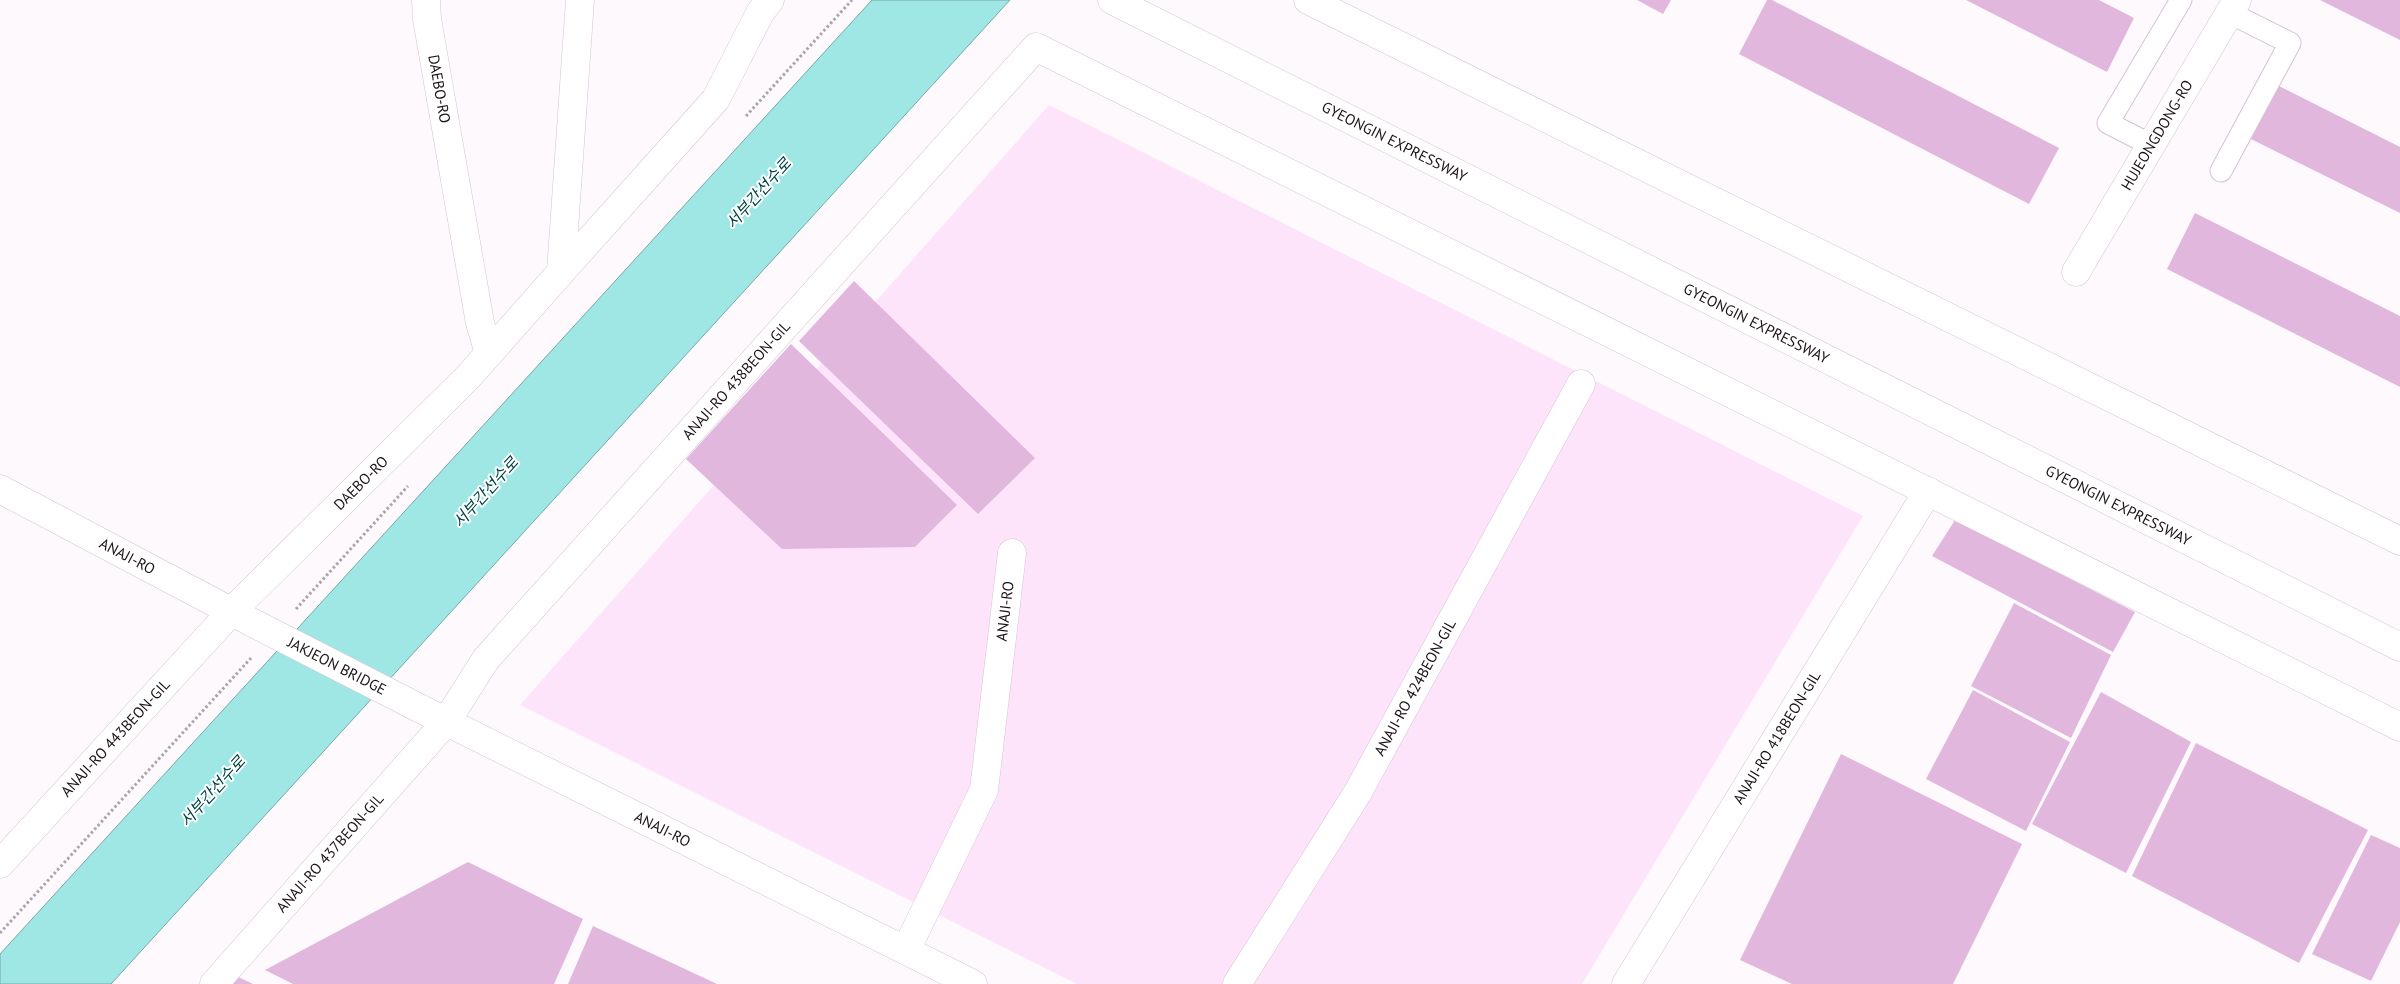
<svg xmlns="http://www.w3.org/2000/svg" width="2400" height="984" viewBox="0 0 2400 984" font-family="'PT Sans','Noto Sans KR',sans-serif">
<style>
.built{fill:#fee4fb}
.water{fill:#9fe7e5;stroke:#77a8a8}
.building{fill:#e1b7dd}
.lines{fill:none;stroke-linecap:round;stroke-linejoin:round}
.service-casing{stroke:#d6c3d4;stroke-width:23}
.minor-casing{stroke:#d6c3d4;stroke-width:29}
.tertiary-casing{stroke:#d6c3d4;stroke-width:29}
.primary-casing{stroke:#d6c3d4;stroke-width:29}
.motorway-casing{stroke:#d6c3d4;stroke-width:29}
.path{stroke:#aaa5a9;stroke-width:3;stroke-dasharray:2.5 2.5;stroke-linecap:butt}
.service{stroke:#fff;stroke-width:21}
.minor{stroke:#fff;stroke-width:28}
.tertiary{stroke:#fff;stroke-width:28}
.primary{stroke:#fff;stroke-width:28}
.motorway{stroke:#fff;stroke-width:28}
.primary-bridge-casing{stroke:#d6c3d4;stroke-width:29;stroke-linecap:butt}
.primary-bridge{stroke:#fff;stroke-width:28}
.labels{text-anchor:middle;stroke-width:4;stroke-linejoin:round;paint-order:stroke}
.street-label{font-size:15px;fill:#1b141a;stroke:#fff}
.water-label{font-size:16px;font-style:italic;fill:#004544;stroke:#fff}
</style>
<rect width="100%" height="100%" fill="#fdf9fc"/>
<path class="built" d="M1049,105l814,411 -281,468h-505l-557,-279z"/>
<path class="water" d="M872,0h138l-899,984h-111v-30z"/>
<path class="building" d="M1637,0h34l-8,14z
M1767,0h5l287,148 -30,56 -290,-150z
M1966,0h133l35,18 -27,54z
M2320,0h80v40z
M2277,85l123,62v66l-149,-74z
M2195,213l205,103v71l-233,-118z
M854,281l181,177 -57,56 -179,-173z
M791,344l166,161 -42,42 -133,2 -96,-90z
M1955,520l180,92 -22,40 -181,-96z
M2014,603l97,52 -40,83 -100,-52z
M1973,690l97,52 -44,89 -100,-52z
M2101,692l90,50 -65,131 -94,-49z
M2196,743l172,87 -69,133 -167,-87z
M1841,754l181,90 -69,140h-161l-52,-24z
M2371,835l29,13v74l-29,59 -59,-27z
M468,862l115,57 -29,65h-261l-28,-14z
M593,926l124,58h-149z
M236,976l17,8h-22z"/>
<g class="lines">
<defs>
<path id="service" d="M2151,145l-43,-22 73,-123
M2221,171l69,-128 -60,-30"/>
<g id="minor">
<path id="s1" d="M426,0l1,19 53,304 9,30"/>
<path d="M561,272l19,-272"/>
<path id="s2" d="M906,950l78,-160 28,-237"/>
<path id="s3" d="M214,984l232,-262 40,-63 550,-612 1364,680"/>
<path id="s4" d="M1237,984l121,-192 223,-408"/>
<path id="s5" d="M1626,984l302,-493"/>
</g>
<g id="tertiary">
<path id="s6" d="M2076,272l161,-272"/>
<path id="s7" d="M0,864l231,-252 238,-236 92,-104 155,-173 44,-86 10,-13"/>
</g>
<g id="primary">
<path id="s8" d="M0,489l255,135"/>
<path id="s9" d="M419,708l554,276"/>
</g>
<g id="motorway">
<path id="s10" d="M1112,0l1288,647"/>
<path d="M1308,0l1092,541"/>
</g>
</defs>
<use href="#service" class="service-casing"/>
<use href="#minor" class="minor-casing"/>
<use href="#tertiary" class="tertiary-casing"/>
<use href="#primary" class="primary-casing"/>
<use href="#motorway" class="motorway-casing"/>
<path class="path" d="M746,116l106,-116
M296,609l112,-123
M0,933l251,-275"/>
<use href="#service" class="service"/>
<use href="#minor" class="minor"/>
<use href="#tertiary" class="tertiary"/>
<use href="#primary" class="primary"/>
<use href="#motorway" class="motorway"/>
<defs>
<g id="primary-bridge">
<path id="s11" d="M255,624l164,84"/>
</g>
</defs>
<use href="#primary-bridge" class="primary-bridge-casing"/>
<use href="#primary-bridge" class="primary-bridge"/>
</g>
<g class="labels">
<g class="street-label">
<text dy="5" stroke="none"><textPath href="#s1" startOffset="90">DAEBO-RO</textPath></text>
<text dy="5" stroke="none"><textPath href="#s6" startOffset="159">HUJEONGDONG-RO</textPath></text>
<text dy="5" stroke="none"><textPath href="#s10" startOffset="316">GYEONGIN EXPRESSWAY</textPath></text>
<text dy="5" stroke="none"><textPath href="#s10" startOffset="721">GYEONGIN EXPRESSWAY</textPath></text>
<text dy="5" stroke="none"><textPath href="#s3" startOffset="799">ANAJI-RO 438BEON-GIL</textPath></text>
<text dy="5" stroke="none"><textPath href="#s7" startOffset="525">DAEBO-RO</textPath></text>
<text dy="5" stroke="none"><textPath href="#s10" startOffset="1126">GYEONGIN EXPRESSWAY</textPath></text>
<text dy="5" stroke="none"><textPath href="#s8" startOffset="144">ANAJI-RO</textPath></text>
<text dy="5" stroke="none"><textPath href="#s2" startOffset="358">ANAJI-RO</textPath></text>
<text dy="5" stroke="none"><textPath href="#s11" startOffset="92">JAKJEON BRIDGE</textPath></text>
<text dy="5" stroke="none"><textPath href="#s4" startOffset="346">ANAJI-RO 424BEON-GIL</textPath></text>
<text dy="5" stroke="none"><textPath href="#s7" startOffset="171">ANAJI-RO 443BEON-GIL</textPath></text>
<text dy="5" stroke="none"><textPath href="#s5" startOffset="289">ANAJI-RO 418BEON-GIL</textPath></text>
<text dy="5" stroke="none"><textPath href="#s9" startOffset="272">ANAJI-RO</textPath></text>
<text dy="5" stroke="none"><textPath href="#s3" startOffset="175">ANAJI-RO 437BEON-GIL</textPath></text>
</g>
<g class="water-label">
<text transform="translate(758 193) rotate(-48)" y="6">서부간선수로</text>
<text transform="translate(485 492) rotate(-48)" y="6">서부간선수로</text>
<text transform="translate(212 791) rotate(-48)" y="6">서부간선수로</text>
</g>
</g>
</svg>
